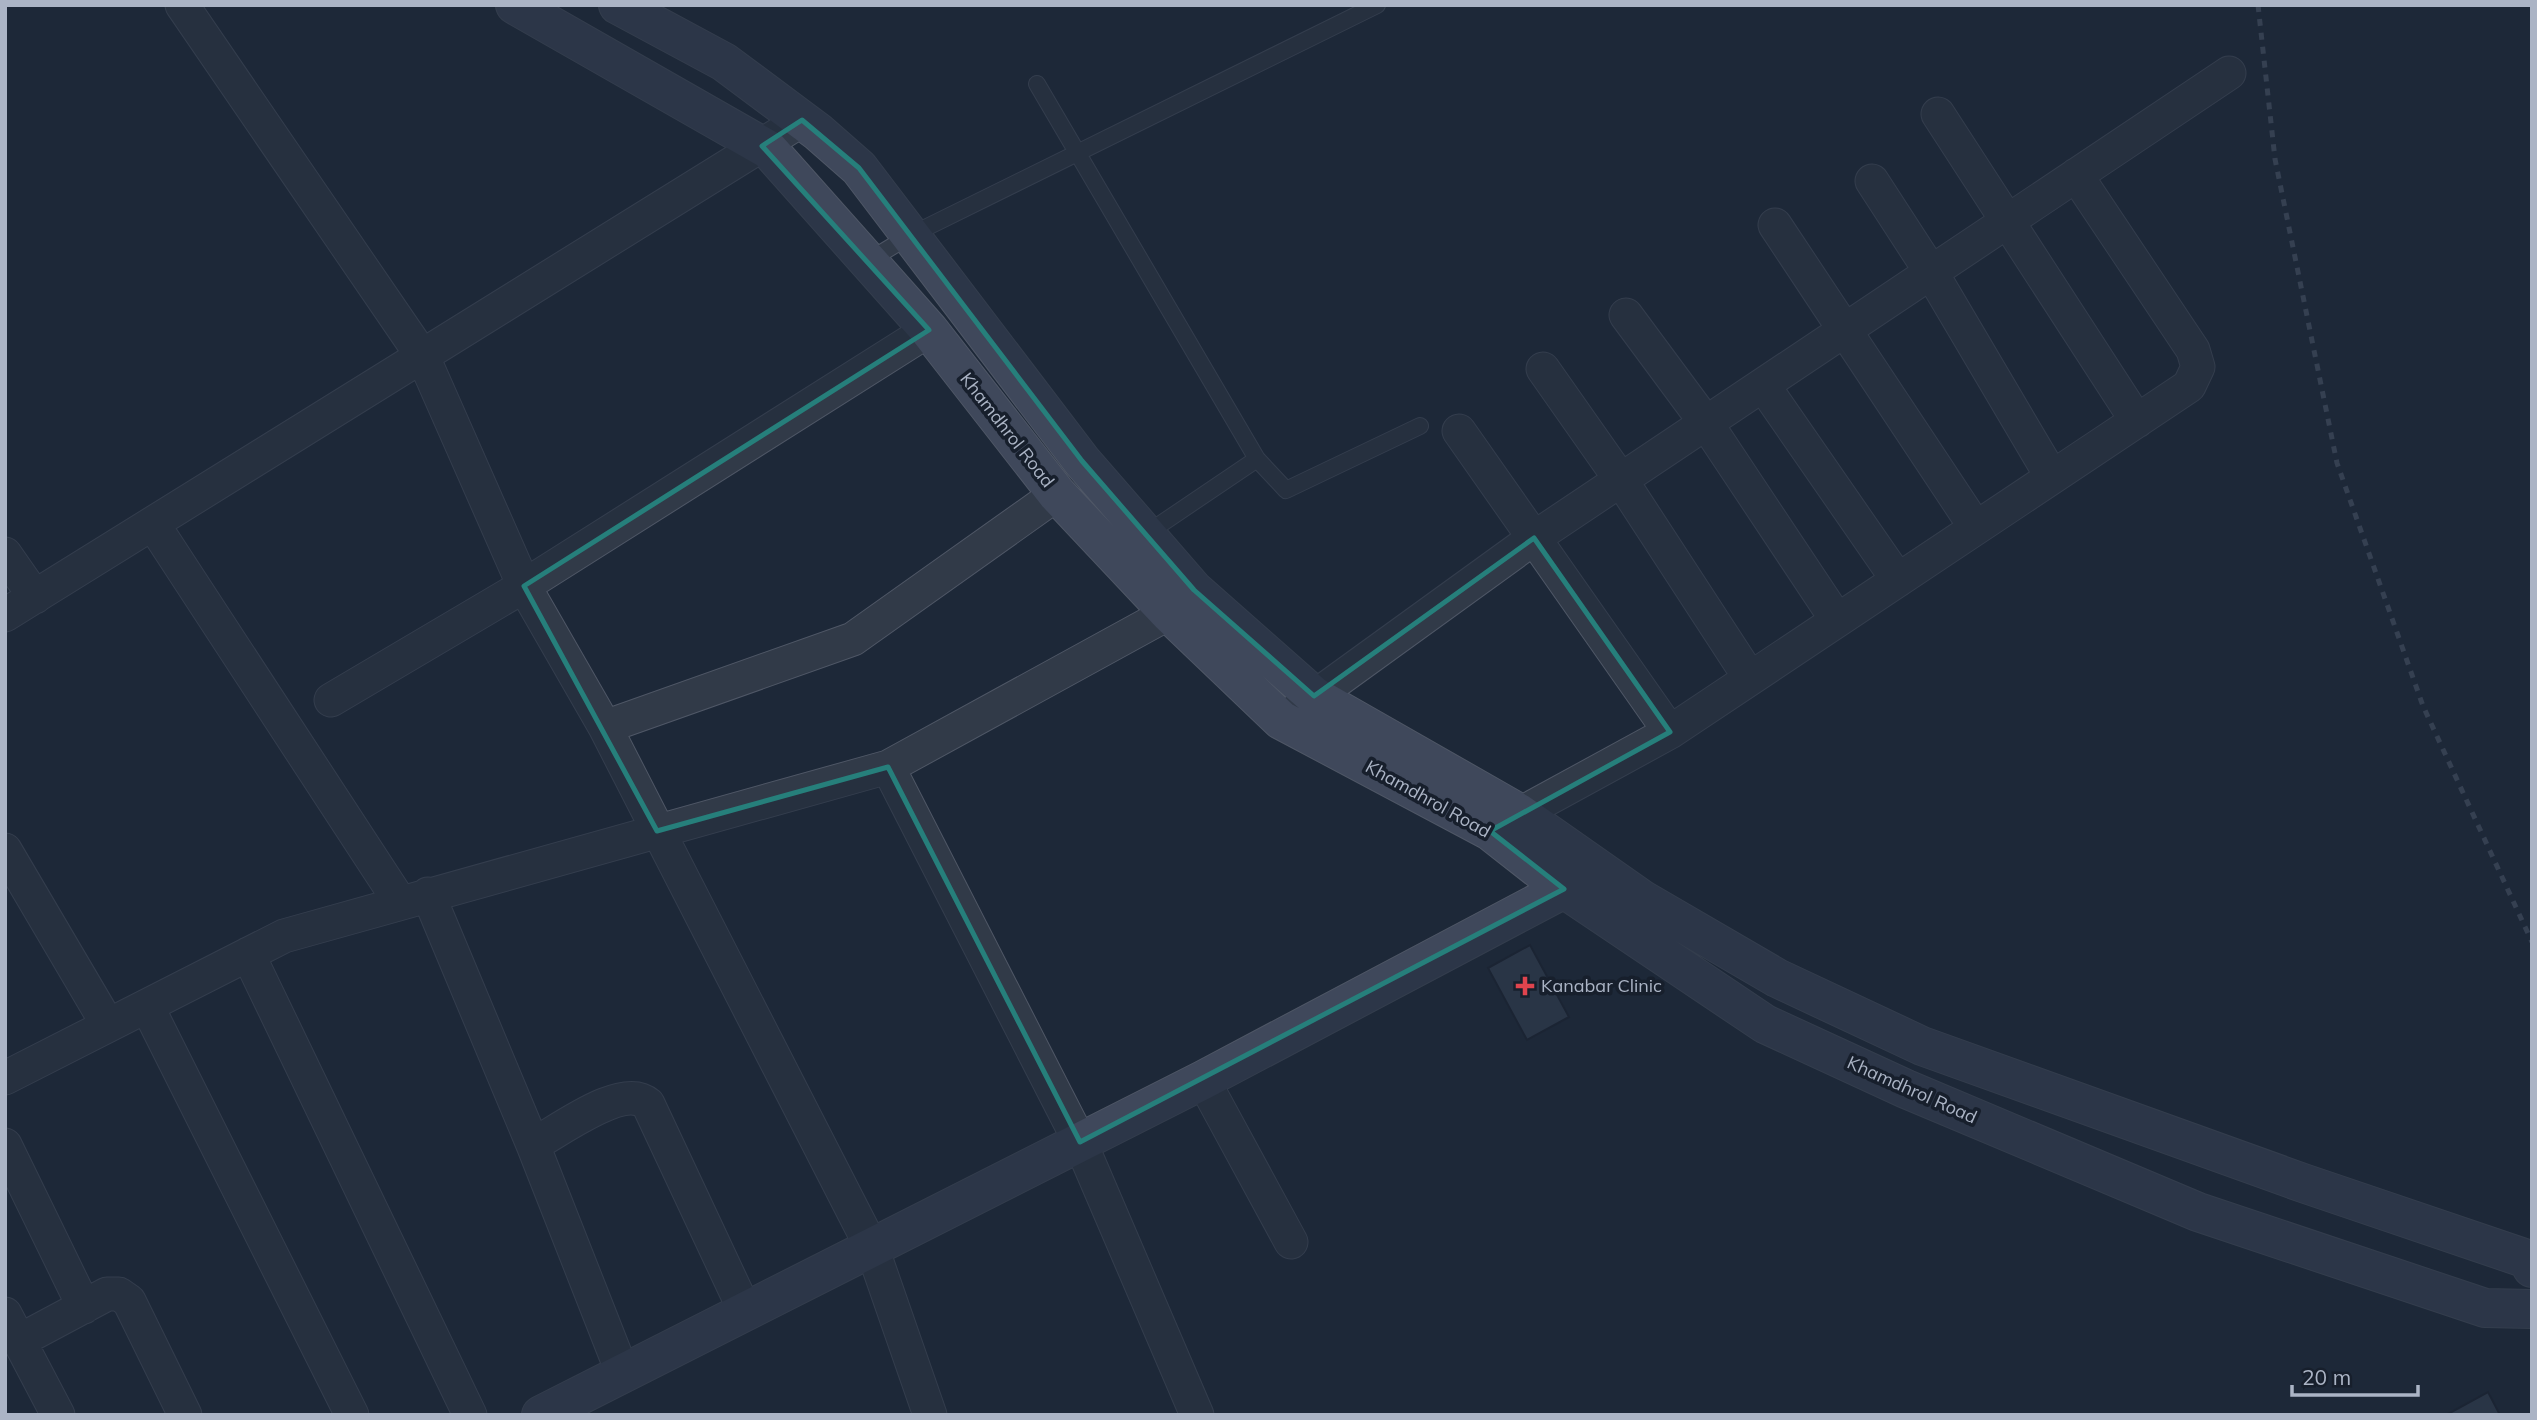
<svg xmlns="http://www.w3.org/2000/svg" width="2537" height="1420" viewBox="0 0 2537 1420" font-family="Mulish,sans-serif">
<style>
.building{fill:#394558;stroke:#19212e;stroke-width:2}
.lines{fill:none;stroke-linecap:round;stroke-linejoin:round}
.lane-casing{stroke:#4f5766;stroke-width:18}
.street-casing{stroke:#4f5766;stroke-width:35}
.secondary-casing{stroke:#4f5766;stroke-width:40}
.lane{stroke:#313a48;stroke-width:16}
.street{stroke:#313a48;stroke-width:33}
.secondary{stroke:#3f485b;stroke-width:38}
.rail{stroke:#525d70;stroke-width:5;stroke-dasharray:7 7;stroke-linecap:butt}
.marked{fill:none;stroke:#267f7b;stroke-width:5;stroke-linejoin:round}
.health-dot{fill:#e0444e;stroke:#171f2c;stroke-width:2.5}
.labels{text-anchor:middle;stroke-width:7;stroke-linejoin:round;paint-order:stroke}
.street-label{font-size:18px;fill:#abb4c5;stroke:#171f2c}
.poi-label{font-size:18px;fill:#abb4c5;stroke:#171f2c;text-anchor:start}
</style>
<rect width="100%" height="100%" fill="#1d2838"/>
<path class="building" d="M1530,945l39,72 -42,23 -39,-72z
M2488,1392l12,23h-54z"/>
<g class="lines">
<defs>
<path id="lane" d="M1037,84l220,375 -111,75
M868,261l43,-26 466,-230
M1257,459l29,31 134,-64"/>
<path id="street" d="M182,5l241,352 101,229 81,141 267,521 58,167
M1938,114l199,307
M1872,181l59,91 121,205
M1775,225l201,303
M1626,315l80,108 131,197
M1543,369l78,111 129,198
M1763,385l135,195
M1459,431l211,301
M153,524l247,378
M5,554l30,43
M5,615l797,-495
M331,700l193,-114 405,-256
M1295,711l239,-173 695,-465
M605,727l248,-88 204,-145
M888,767l192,375 117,273
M1498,826l172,-94 519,-346 9,-19 -5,-17 -117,-175
M5,850l103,175
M428,894l105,251 90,229
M248,954l222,461
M147,1006l205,409
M5,1078l279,-142 604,-169 281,-154
M1203,1080l88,162
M5,1145l79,162
M533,1145c26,-14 90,-63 115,-41l97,207
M5,1314l53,101
M19,1341l88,-47h12l10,7 56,114"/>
<path id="secondary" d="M515,5l254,145 160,180 128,164 112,119 112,107 209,111 74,58 201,135 141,65 292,123 287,96 47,1
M618,5l106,57 94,70 41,36 223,293 112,129 120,106 205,117 124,87 134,78 145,68 381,137 224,76 5,9
M541,1415l662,-335 361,-191"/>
</defs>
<use href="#lane" class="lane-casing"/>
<use href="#street" class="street-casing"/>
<use href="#secondary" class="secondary-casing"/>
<use href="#lane" class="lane"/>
<use href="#street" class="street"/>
<use href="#secondary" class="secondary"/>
<path class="rail" d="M2258,5l17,154 62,304 86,243 109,236"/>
</g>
<path d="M0 0H2537V1420H0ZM802,120l57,48 223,293 112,129 120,106 220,-158 136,194 -180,99 74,58 -484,253 -192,-375 -231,64 -133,-245 405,-256 -167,-184z" fill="#1d2838" fill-opacity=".55" fill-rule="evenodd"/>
<path class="marked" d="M802,120l57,48 223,293 112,129 120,106 220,-158 136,194 -180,99 74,58 -484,253 -192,-375 -231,64 -133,-245 405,-256 -167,-184z"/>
<path class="health-dot" d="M1521.5 975.5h7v7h7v7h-7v7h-7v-7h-7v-7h7z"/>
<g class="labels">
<g class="street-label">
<text transform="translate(1007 430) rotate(52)" y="6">Khamdhrol Road</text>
<text transform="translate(1428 799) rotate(29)" y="6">Khamdhrol Road</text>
<text transform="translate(1912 1090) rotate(24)" y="6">Khamdhrol Road</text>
</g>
<g class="poi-label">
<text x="1541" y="992">Kanabar Clinic</text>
</g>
</g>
<rect width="2537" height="1420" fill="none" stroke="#abb4c5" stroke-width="14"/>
<path d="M2292 1385v10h126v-10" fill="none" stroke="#abb4c5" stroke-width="3.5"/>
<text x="2302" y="1385" font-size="21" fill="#abb4c5" stroke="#171f2c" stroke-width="5" paint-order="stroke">20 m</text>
</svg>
